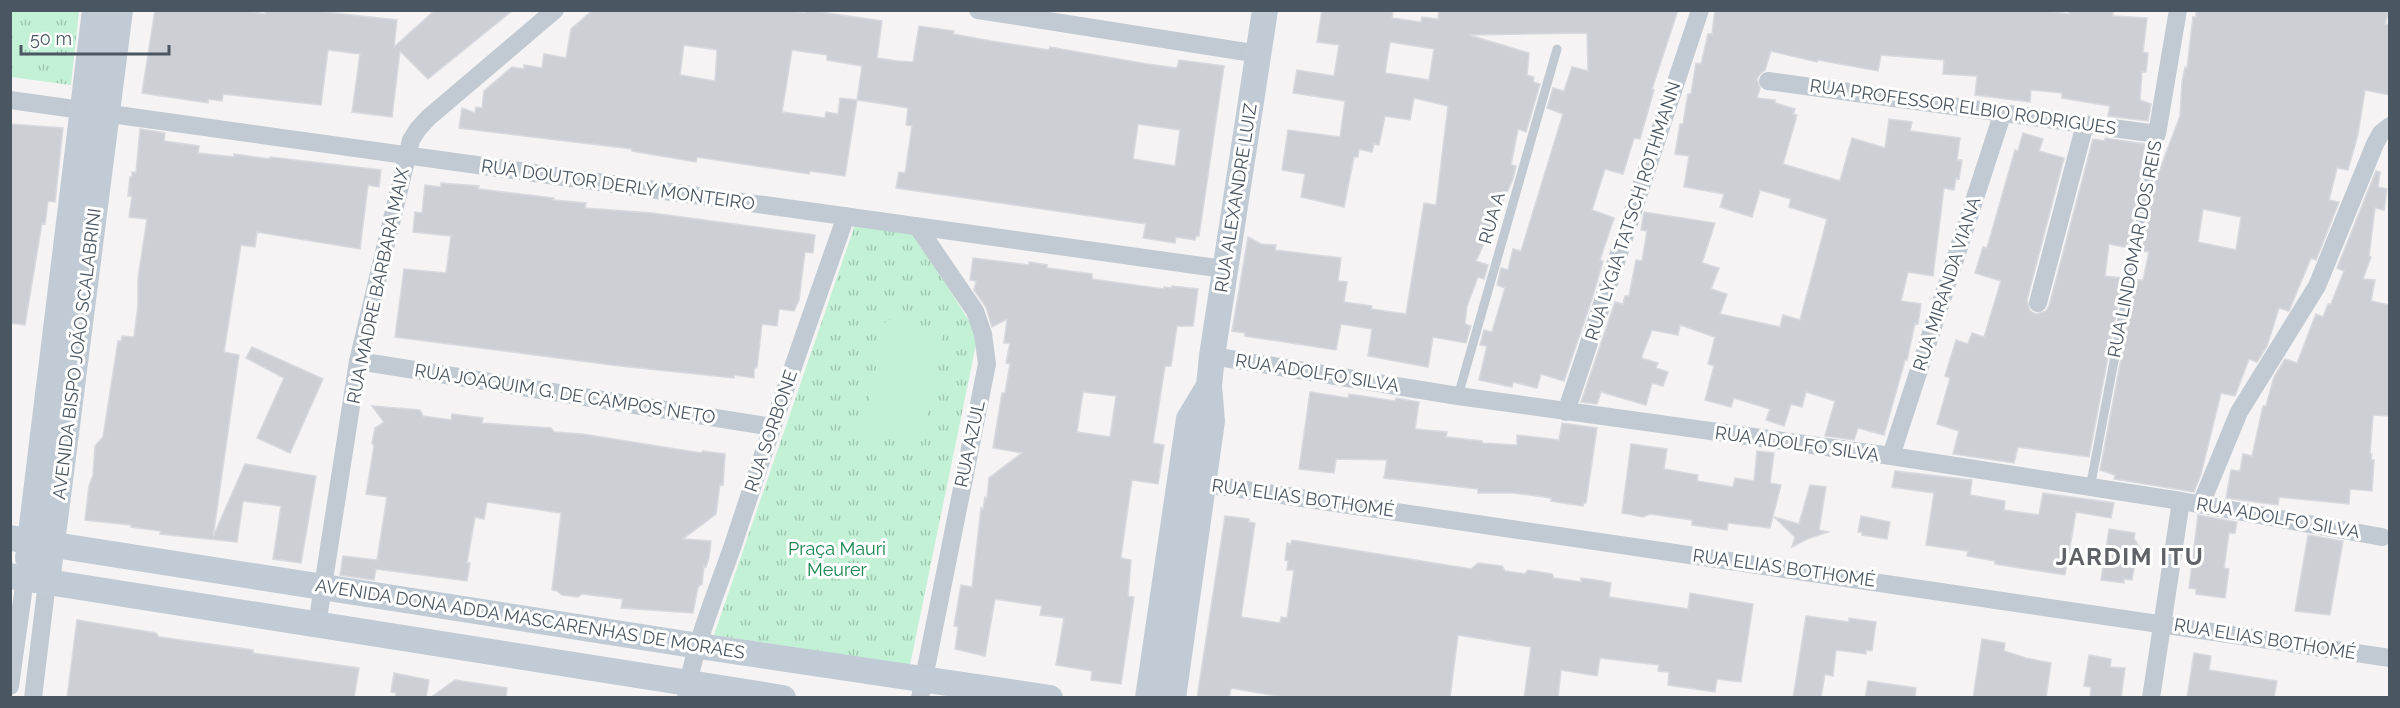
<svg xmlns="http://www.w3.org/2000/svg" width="2400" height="708" viewBox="0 0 2400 708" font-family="Raleway,sans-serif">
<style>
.grass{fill:url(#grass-tufts)}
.garden{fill:#c3f1d5}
.building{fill:#cdcfd5;stroke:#d7d9de;stroke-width:1.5;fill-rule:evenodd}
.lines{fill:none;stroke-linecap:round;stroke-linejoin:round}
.lane{stroke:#c1cad2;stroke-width:9}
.street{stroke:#c1cad2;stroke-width:18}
.secondary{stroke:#c1cbd6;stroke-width:26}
.labels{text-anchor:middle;stroke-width:6;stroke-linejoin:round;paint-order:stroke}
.street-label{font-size:18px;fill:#4a5661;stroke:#fff}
.park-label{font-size:18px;fill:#17864f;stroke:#fff}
.district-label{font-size:24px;font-weight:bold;letter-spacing:1.5px;fill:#5f6368;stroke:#fff}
</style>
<defs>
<pattern id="grass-tufts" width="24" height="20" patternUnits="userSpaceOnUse" patternTransform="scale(1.5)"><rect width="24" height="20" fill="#c3f1d5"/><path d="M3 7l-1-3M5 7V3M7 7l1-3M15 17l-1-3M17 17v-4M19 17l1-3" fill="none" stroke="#a0c6b0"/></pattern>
</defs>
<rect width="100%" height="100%" fill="#f5f3f3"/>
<path class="grass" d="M11,10l68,1 -8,74 -60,-8z
M856,222l56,8 66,105 -68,330 -196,-30z"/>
<path class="garden" d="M886,319l58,12 -23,111 -58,-12z"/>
<path class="building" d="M155,10h88l22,4 1,-4h42l89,10 -3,27 41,-37h78l-85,69 -28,-28 -8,66 -40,-5 8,-58 -32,-4 -7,55 -98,-11 -1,7 -14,-2v4l-66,-10z
M593,10h195l17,3 2,-3 75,11 -5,37 20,3 16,1 6,-36 35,5 -1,3 38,7 58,9 1,-3 97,17 30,4 2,-8 45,6 -25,170h-3l-1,4 -19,-3 -1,6 -32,-5 3,-14 -250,-36 3,-16 6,1 7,-47 -6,-1 2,-17 -17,-3 -34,-5 -12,76 -35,-5 -1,3 -112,-17 -1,5 -64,-11v-2l-173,-21 3,-20 13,5 1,-6 6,1 2,-17 28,-24 12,2v-4l18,3 2,-14 22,4 5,-29zM684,45l33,5 -2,31 -35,-6zM792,50l35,5v5l35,6 -5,34 -17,-2 -2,16 -12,-2 -1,6 -43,-6zM1138,124l42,6 -5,36 -42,-7z
M1322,10h71l-1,8 29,4 1,-5 16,2 1,-9h239l-26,79 2,1 -14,49 -6,-1 -11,36 -18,-5 -13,41 22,8 -14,42 3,1 -10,35 -29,85 -23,-7 -4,14 -24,-6 -1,5 -33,-7 8,-34 -7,-1 4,-15 8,2 13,-44 -8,-3 4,-17 7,2 5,-21 8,2 42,-137 -16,-6 6,-20 11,3 8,-24 16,4 -1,-38 -118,2 60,18 -2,22 7,2 -1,5 7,2 -14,48 -8,-3 -7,36 5,1 -3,13 -37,82 12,4 -4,14 -6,-2 -11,29 -2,18 6,2 -5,17 -33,-6 -5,30 -60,-11 4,-27 -31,-5 -5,26 -91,-14v-3l-13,-2 16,-94 13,7 15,1 -1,5 66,8 -3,23 9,1 -3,20 28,4 -1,3 35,5 18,-111 12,2 12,-99 -34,-8 -4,22 -25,-4 -6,29 -5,-1 -2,8 -13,-3 -1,8h-4l-10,50 -43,-10 4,-23 -23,-4 6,-40 52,7 5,-36 -52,-8 4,-23 37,6 5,-31 -22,-3zM1390,42l44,7 -5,31 -44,-7z
M1715,10h322l32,4v-4h44v6l34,2 -4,34 5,1 -2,19h-4l-2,28 11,4 -3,17 -40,-5 2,-10 -48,-8v-5l-31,-3 -1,12 -55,-7 2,-19 -34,-2 1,-14 -63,-5 -3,16 -60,-11 -1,2 -46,-11 -6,19 -5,4 -3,5 3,9 -3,10 18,2v3l20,6 -2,5 4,1 -14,49 57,17 12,-43 33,10 4,-29 23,3 -2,9 50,7 -3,22h5l-3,19 -3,-1 -2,12 -10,-2 -11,88 -25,-4 -7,29 20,3 -3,20 -3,-1 -8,37h-2l-5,18 -16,57 -26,-7 -4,12 -29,-4 10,-35 -29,-9 -4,15 -11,-3 -7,22 -18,-6 4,-11 -36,-11 -3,9 -26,-7 9,-34 -6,-2 7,-27 -35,-12 -2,10 -26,-5 -11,28 17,5 -2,5 12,4 -5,14 -11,-3 -6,22 -45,-13 -4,12 -16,-2 34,-100 8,2 2,-8h4l7,-36 6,1 5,-30 -6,-1 3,-18 71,11 -13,40 17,5 -8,21 16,5 -7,20 60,13 3,-12 17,5 27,-101 -38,-12 2,-8 -31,-9 -8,27 -32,-10 4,-13 -40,-7 5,-31 -14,-2 5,-30h3l5,-30h3l5,-31 5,1 7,-30h4z
M2196,10h193l-4,14 5,1v70l-25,-5 -7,44 -10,36 -11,-2 -8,32 10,2 -23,58 -5,-2 -22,53 -10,-3 -12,38 -10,16 -8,-3 -14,37 -14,-3 -20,81 -7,18 -80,-13 1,-4 -15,-5 36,-190h7l6,-28 -7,-1 12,-66 26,-69 2,-34 3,-15 2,1 6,-51h3zM2203,209l38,8 -5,33 -38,-8z
M10,124l53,4 -8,74 -7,-1 -3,23 -3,-1 -17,102 -15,-2z
M140,129l25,4 -1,8 35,5 -1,7 36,4v-3l36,5v-2l111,13 -2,17 -11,-2 -8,64 -103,-17 -2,15 -14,-2 -17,107 15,3 -26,182 32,-73 71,12 -15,87 -28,-4 8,-53 -38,-5 -6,41 -77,-8 1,-3 -30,-4v-2l-46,-5 4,-34 4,-11 2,-29 8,-9 15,-96h3l1,-5 12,1 4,-32v-27l9,-59 -18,-2 3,-21h-4l2,-19h2v-5l4,1z
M2023,133l20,6 -4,12 25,7 -37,142 3,11 6,3 10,-3 3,-5 44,-167 12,2v-3l40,6 -16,104 -20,-4 -4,32 18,2 -34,179 -71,-10 -4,16 -61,-9 6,-23 -22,-7 13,-46 -5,-2 11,-36 12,4 4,-11 12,4 17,-56 -26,-8 8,-26 4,1 28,-98 3,1z
M2376,171l4,1 -2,15 9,2 -3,21 -9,-2 -6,48 2,1 -8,22 12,1 -4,21 19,4v111l-17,-1 -3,39h2l-1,6h3l-2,31 -22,-2 -1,15 -70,-7 -1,8 -52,-7 5,-28 9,1 3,-17 9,2 11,-50h3l8,-29 11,-18 12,4 19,-49 7,3 5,-13h3l13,-33 -7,-3z
M441,183l38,3 -1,3 76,9 -1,2 33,3 -1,5 67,5 163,22 -2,18 -8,-1 -6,48 -5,11 -15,-2 -2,17 -15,-2 -5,43 -3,2v9l-20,-3v3l-114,-12 -225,-29 9,-68 42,4 5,-37 -38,-4 2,-20 7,1 3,-28 16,2z
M973,258l56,7v-3l18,3v3l45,6v5l35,5 37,5v-2l8,1v-2l26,3 -5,37h-16l-6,40h-6l-12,77 11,2 -6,39 -26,-4 -11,76v2l10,2 -3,36 6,1 -13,87 -30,-4 1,-9 -36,-6 8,-47 -24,-3 2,-9 -47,-7 -10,57 -30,-7 3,-22 -4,-1 7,-41 11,2 9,-79 2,1 2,-12 2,1 2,-20 33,-25 -29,-5 9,-55h3l5,-29 -4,-1 4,-20h-6l3,-24 -15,8 -6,-20 -12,-17 2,-9 -6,-1zM1083,392l33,4 -6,41 -33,-5z
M252,347l71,32 -33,74 -33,-15 27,-60 -38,-20z
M1310,392l38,6 1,-4 46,7 1,-3 23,4 -4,27 32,3 -1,5 36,4v2l35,2v-10l42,5 3,-17 35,5 -11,75h-2l-1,3 -32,-5v-3l-37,-5h-36v-4l-94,-11 3,-18 -51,-1 -2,14 -35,-4z
M372,406l48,4 3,6 28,4 1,-6 31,4 -1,5 69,5 3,4 28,2 119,19 2,-2 22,3 -2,31 -3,-1 -4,30 -33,25 28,2 -2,17 -3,9 -2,-1 -2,18 -4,3 -5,26 -72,-5 2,-9 -41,-5 -4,3 -16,-2 -5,-4 -5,-1 9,-77 -74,-11 -3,17 -9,-2 -8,46h3l-3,18 -91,-12 -2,11 -34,-5 3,-19 34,4 10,-63 -21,-3 8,-48 -2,-3 3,-15 9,-6z
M1631,444l36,5 -3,20 34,6 -1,6 36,6 2,-9 19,3 3,-30 17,2 -4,30 11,2 -11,43 -42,-5 -1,7 -35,-5v-5l-42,-6 -7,3 -21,-4z
M1895,471l77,9 -2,15 35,6 -1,9 35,5 4,-22 71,10 -3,15 -35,-6 -11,63 -70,-11v-3l-28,-5 1,-5 -42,-6 8,-52 -42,-6z
M1810,485l16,2 -7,43 9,2 -21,7 -15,8 3,-10 -21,-20 25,7z
M2198,515l39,7 -2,11h-6l-5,35 5,1 -4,29 -29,-4v-5l-7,-1z
M1225,516l24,3v3l6,1 -14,94 39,6 1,-6 6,1 7,-48h-7l1,-9 -3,-1 2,-17 4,1 1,-4 179,29 7,-6 24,3 3,5 20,3 3,-4 24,4 2,4 27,4v-4l21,3 9,2 -2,14 47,7 32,5 2,-16 63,11 -12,78 -24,-3 -2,13 -47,-7 1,-13 -11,-1 1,-6 -59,-7 -3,18 -36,-6 -3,28h-34l7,-51 -73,-12 -8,63h-162l-57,-10 -2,10h-32z
M1861,516l29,6 -3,17 -25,-4v-3h-4z
M2109,529l26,4 -1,5 12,21 -10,-2 -4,23 -8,-1v4l-23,-3z
M2308,535l35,6 -13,74 -35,-4z
M1806,616l43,6v-4l27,4 -4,29 -6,-1v4l-30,-4 -3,26 -8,-2 -4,24h-28z
M77,620l79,13 3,4 94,13v3l106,15 -5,30h-287z
M1982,639l23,4 -1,8 22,7 25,5 -5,35h-73z
M2194,653l17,3 -2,14 68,11 -3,17h-87z
M2089,655l22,4 -1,8 15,1 -4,30h-31l1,-11 -7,-1z
M394,673l35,7 -3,18h-31l1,-5 -5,-1z
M455,680l52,8 -1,10h-76z
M1868,681l48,7 -1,10h-50z"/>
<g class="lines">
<path class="lane" d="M1458,396l99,-347
M2090,488l67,-354"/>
<path class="street" d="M978,10l281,44
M1768,81l389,53 21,-124
M10,100l1214,169
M917,226l58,85 8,23 4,30 -67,334
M2038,303l47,-179
M1212,356l246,40 433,60 290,45 201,36
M358,361l414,66
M1566,412l134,-402
M1891,456l112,-344
M1192,482l1198,176
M2201,504l38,-92 78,-126 58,-142 6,-11 9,-7
M317,625l41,-264 53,-221 7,-11 10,-11 127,-108
M10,686l15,-107
M33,698l14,-116
M686,698c6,-48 31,-107 47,-153 36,-110 74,-219 113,-329
M2151,698l30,-197"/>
<path class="secondary" d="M10,538l689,108 351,52
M28,558l67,-548
M10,576l773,122
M47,582l73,-572
M1148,698l41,-279 20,-33
M1173,698l39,-277 -3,-35 3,-30 53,-346"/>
</g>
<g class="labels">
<g class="street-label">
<text transform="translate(1963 107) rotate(8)" y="6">RUA PROFESSOR ELBIO RODRIGUES</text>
<text transform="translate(618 185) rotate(8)" y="6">RUA DOUTOR DERLY MONTEIRO</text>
<text transform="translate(1236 198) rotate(-81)" y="6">RUA ALEXANDRE LUIZ</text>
<text transform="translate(1633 211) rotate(-72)" y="6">RUA LYGIA TATSCH ROTHMANN</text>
<text transform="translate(1492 218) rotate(-74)" y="6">RUA A</text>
<text transform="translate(2135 249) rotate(-79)" y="6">RUA LINDOMAR DOS REIS</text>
<text transform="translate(1947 284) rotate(-72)" y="6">RUA MIRANDA VIANA</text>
<text transform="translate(378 286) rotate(-78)" y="6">RUA MADRE BARBARA MAIX</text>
<text transform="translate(77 354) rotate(-83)" y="6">AVENIDA BISPO JOÃO SCALABRINI</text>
<text transform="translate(1317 373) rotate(9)" y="6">RUA ADOLFO SILVA</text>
<text transform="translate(565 394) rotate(9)" y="6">RUA JOAQUIM G. DE CAMPOS NETO</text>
<text transform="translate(771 431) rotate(-71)" y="6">RUA SORBONE</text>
<text transform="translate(970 444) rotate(-78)" y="6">RUA AZUL</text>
<text transform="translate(1797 444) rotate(8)" y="6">RUA ADOLFO SILVA</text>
<text transform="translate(1303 498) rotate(8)" y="6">RUA ELIAS BOTHOMÉ</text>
<text transform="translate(2278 518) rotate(10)" y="6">RUA ADOLFO SILVA</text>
<text transform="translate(1784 568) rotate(8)" y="6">RUA ELIAS BOTHOMÉ</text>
<text transform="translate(530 619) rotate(9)" y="6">AVENIDA DONA ADDA MASCARENHAS DE MORAES</text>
<text transform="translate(2265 639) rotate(9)" y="6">RUA ELIAS BOTHOMÉ</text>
</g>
<g class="park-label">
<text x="837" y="555">Praça Mauri<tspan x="837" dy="21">Meurer</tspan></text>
</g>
<g class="district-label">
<text x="2130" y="565">JARDIM ITU</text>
</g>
</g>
<rect width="2400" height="708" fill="none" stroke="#4a5661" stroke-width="24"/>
<path d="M21 45v9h148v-9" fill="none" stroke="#4a5661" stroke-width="3"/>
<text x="30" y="45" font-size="18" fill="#4a5661" stroke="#ffffff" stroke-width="4.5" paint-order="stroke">50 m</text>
</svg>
